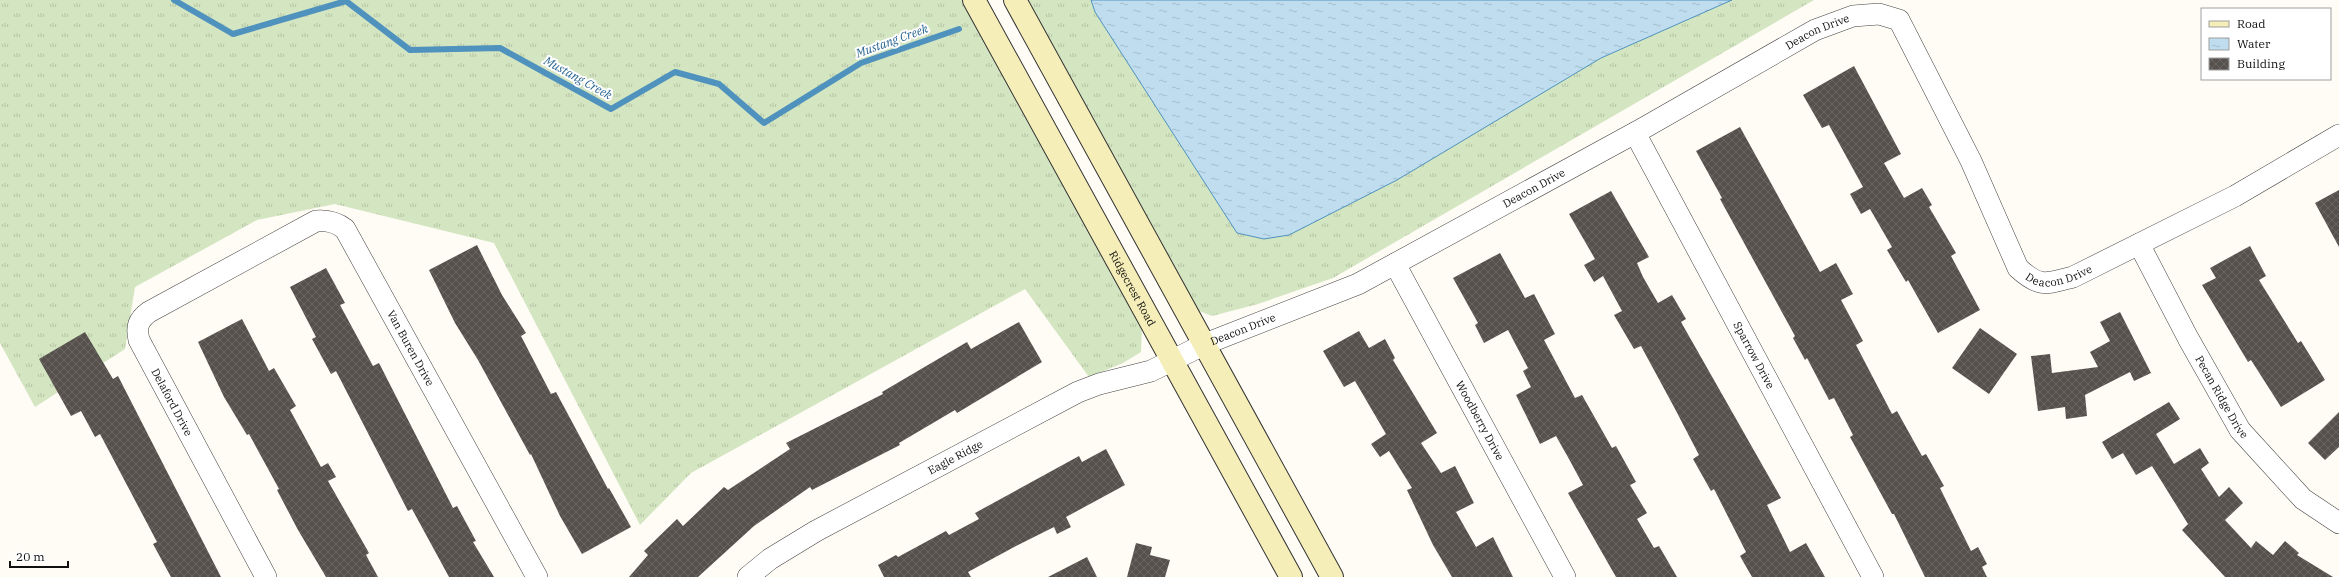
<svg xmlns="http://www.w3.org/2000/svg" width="2339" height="577" viewBox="0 0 2339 577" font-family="'IBM Plex Serif',serif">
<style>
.grass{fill:url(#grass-tufts)}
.water{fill:url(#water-ripples);stroke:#4f92bd}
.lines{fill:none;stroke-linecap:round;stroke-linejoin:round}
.stream{stroke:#4f92bd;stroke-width:6}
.building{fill:url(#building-cross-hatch)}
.minor-casing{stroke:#434343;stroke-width:22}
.secondary-casing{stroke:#323232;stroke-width:24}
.minor{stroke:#fff;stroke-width:21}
.secondary{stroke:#f5eeb8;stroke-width:22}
.labels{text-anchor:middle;stroke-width:4;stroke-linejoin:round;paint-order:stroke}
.street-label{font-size:11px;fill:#101010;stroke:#fff}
.water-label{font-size:12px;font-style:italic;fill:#286593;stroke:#fff}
</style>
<defs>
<pattern id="grass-tufts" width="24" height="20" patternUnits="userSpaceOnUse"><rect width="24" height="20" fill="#d4e5c1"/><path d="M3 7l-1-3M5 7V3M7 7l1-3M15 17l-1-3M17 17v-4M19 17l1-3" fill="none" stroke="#b5c3a5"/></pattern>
<pattern id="water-ripples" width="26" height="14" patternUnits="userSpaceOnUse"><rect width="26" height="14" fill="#bfddef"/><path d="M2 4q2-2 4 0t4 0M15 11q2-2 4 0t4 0" fill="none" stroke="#a3bdcc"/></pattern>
<pattern id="building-cross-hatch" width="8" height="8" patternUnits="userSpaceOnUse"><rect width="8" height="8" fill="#57514e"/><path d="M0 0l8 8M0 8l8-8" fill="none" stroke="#6a6563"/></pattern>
</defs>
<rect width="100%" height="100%" fill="#fefcf4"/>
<path class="grass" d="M0,0h963l179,327 -1,25 -18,11 -34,14 -64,-88 -334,184 -51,52 -146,-282 -159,-39 -78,16 -122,67 -10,62 -90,58 -35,-64z
M1025,0h789l-481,278 -75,26 -46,12 -13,-5 -11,-14z"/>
<path class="water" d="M1091,0h641l-131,58 -204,122 -108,55 -25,4 -27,-6 -142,-221z"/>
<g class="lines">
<path class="stream" d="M174,0l59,34 113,-33 64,49 90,-2 111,61 64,-37 44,12 45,39 97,-60 98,-34"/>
</g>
<path class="building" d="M1854,66l47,88 -17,9 20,35 18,-10 10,17 -3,2 27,46 -5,3 29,54 -42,23 -30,-53 -2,2 -19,-32 5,-3 -22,-38 -9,5 -11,-20 13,-7 -34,-62 -7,3 -19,-33z
M1740,127l80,145 16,-9 17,31 -12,6 22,41 -7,4 36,69 5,-3 25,45 4,-2 18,32 -4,2 31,63 7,-4 9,17 -5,3 5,10h-62l-31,-63h-2l-42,-77 3,-2 -19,-37 -5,2 -22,-42 -2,2 -12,-22 2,-2 -75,-137 2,-1 -26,-47z
M2339,190v57l-24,-44z
M1611,191l38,66 -12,6 6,14 15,26 14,-8 14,24 -5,3 100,176 -14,7 23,47 16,-9 19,34h-73l-12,-21 6,-4 -32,-63 -3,2 -18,-32 6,-4 -25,-48 -33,-61 -7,3 -20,-34 8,-4 -19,-35 -9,6 -10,-17 11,-6 -26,-45z
M477,245l25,50 24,38 -5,3 30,58 5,-2 52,97 1,-1 22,39 -49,27 -22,-38 -29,-62 -1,1 -52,-95 -23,-37 -26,-53z
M2250,246l16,30 -7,4 39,63 3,-2 24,39 -44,27 -30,-47 -3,2 -46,-77 14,-7 -6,-10z
M1500,253l25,45 9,-4 21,40 -11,6 31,58 7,-3 30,53 4,-2 20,36 -6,3 17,28 -10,6 17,29 5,-2 18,31h-61l-48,-84 15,-8 -14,-26 -13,-23 -16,8 -24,-49 15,-8 -8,-16 5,-3 -20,-38 -24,13 -9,-18 3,-2 -25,-45z
M326,268l19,35 -5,2 33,61 6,-3 74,145 4,-2 19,35 -3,1 21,35h-45l-37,-68 -4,2 -72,-140 -5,3 -19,-35 4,-2 -26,-50z
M2120,312l31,61 -17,8 -4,-9 -45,23 2,21 -21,3 -1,-12 -27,4 -7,-55 19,-2 2,19 46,-6 -8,-15 20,-11 -10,-19z
M242,319l27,52 5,-3 22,38 -6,4 31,57 7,-4 8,14 -8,4 41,72 -3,2 12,22h-52l-28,-47 -21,-40 2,-1 -30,-55 -2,1 -23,-38 -26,-55z
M1019,322l23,40 -85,51 -2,-3 -56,33 1,2 -88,45 -2,-3 -56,39 -56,51h-69l19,-22 -4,-4 33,-32 6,7 41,-39 4,3 62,-41 -4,-6 97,-49 -1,-2 85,-50 4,7z
M1980,328l37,26 -28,40 -37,-26z
M1359,331l10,17 16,-9 10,19 -2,2 44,73 -16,10 20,30 14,-7 19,37 -18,9 20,35 17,-10 20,40h-61l-19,-32 -26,-55 5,-2 -23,-37 -9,6 -9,-13 15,-10 -31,-53 -11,6 -21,-36z
M85,332l28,47 5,-3 103,201h-50l-18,-33 4,-2 -57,-108 -5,3 -14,-26 -10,5 -32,-57z
M2169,402l11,17 -24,15 18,30 26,-16 9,15 -8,6 18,28 10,-10 14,16 -18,17 26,28 5,-7 17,14 12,-14 14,12 -2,2 36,22h-108l-43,-47 6,-6 -36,-58 -16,9 -13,-22 -11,6 -10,-17z
M2339,412v35l-14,13 -17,-17z
M1106,449l19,36 -59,32 5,10 -14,7 -3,-7 -38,19 -48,26 3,5h-87l-6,-12 18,-10 2,2 48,-26 3,4 30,-16 -4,-6 104,-57 3,6z
M1136,543l16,4 -2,8 20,5 -5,17h-38z
M1087,557l10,20h-49z"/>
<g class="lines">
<defs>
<g id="minor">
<path id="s1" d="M1635,133l238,444"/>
<path id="s2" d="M2139,244l49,94 52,92 63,69 36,24"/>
<path id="s3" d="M1395,264l170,313"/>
<path id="s4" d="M266,577l-127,-237c-3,-13 -1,-20 10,-28l167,-91c12,-1 20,1 29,8l192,348"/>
<path id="s5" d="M748,577l22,-18 46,-28 262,-139 21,-8 52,-13 54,-27 153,-60 284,-155 173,-99 38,-14 26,-2 20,6 72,141 47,107c22,20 28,16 55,9l162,-81 104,-61"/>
</g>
<g id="secondary">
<path id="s6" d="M974,0l317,577"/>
<path d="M1015,0l317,577"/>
</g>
</defs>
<use href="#minor" class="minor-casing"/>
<use href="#secondary" class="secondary-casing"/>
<use href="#minor" class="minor"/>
<use href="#secondary" class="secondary"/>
</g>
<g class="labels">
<g class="street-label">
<text dy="4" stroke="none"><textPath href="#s5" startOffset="1204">Deacon Drive</textPath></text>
<text dy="4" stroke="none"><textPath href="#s5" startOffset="880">Deacon Drive</textPath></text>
<text dy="4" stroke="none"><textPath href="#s5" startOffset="1611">Deacon Drive</textPath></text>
<text dy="4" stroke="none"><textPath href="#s6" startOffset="329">Ridgecrest Road</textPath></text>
<text dy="4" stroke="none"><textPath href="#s5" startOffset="556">Deacon Drive</textPath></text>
<text dy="4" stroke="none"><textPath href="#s4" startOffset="658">Van Buren Drive</textPath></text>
<text dy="4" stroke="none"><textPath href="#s1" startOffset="252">Sparrow Drive</textPath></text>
<text dy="4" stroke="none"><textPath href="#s2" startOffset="174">Pecan Ridge Drive</textPath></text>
<text transform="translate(172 402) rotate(62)" y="4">Delaford Drive</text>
<text dy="4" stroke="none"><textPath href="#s3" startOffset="178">Woodberry Drive</textPath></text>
<text dy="4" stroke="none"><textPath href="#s5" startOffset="240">Eagle Ridge</textPath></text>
</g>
<g class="water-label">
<text transform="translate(892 41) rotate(-20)" y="4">Mustang Creek</text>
<text transform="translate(578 78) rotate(29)" y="4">Mustang Creek</text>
</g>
</g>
<rect x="2201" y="8" width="130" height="72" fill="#ffffff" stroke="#9f9f9f"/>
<rect x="2209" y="21" width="20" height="6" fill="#f5eeb8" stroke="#9f9f9f"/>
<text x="2237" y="28" font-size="12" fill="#101010">Road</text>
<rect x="2209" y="38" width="20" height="12" fill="url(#water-ripples)" stroke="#9f9f9f"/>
<text x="2237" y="48" font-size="12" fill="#101010">Water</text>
<rect x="2209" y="58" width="20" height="12" fill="url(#building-cross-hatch)" stroke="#9f9f9f"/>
<text x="2237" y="68" font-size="12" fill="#101010">Building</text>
<path d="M10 561v6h58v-6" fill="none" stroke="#101010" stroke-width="2"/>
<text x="16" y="561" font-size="12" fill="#101010" stroke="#ffffff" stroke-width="3" paint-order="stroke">20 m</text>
</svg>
